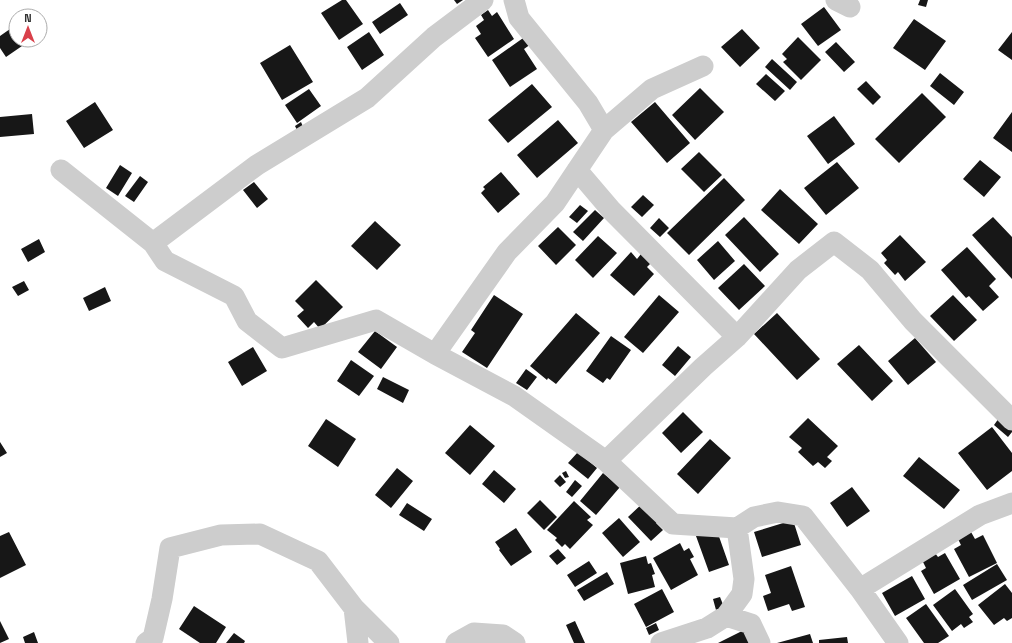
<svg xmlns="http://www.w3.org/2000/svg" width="1012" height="643" viewBox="0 0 1012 643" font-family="'Space Grotesk',sans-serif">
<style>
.building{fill:#171717}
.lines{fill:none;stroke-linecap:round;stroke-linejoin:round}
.minor{stroke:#cdcdcd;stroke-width:21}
</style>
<rect width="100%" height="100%" fill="#fff"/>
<path class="building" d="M342,0h4l17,24 -24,16 -18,-27z
M454,0h9l-6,4z
M920,0h8l-2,7 -8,-2z
M400,3l8,12 -28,19 -8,-12z
M824,7l17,23 -23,16 -17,-22z
M488,10l4,6 5,-4 17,27 -26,18 -13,-19 6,-4 -5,-8 8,-6 -3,-5z
M16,17v15l-6,-11z
M914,19l32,22 -21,29 -32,-22z
M10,29l6,9v2h2l4,6 -16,11 -6,-9v-12z
M742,29l18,19 -20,19 -19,-20z
M369,32l15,23 -22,15 -15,-23z
M1012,32v28l-14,-10z
M526,36l5,8 -7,5 13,20 -27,18 -18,-27z
M798,37l23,23 -20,20 -18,-18 4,-3 -5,-5z
M20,40h13l-10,5z
M836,42l19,20 -11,10 -19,-20z
M290,45l23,37 -31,18 -22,-37z
M772,59l25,23 -7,8 -25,-23z
M940,73l24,19 -10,13 -24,-19z
M766,74l19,17 -10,10 -19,-17z
M866,81l15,16 -8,8 -16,-16z
M532,84l20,23 -44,36 -20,-23z
M700,88l24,24 -29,28 -23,-25z
M309,89l12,17 -24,17 -12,-18z
M922,93l24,24 -47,46 -24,-24z
M95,102l18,28 -29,18 -18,-27z
M655,102l35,41 -23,20 -36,-41z
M1012,112v40l-19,-14z
M32,114l2,20 -34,3v-20z
M834,116l21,28 -27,20 -21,-28z
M558,120l20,23 -41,35 -20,-23z
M301,122l3,7 -6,3 -3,-6z
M699,152l23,23 -18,17 -23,-23z
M980,160l21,17 -17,20 -21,-18z
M837,162l22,26 -33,27 -22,-27z
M120,165l12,8 -14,23 -12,-8z
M501,172l19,22 -22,19 -17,-20 4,-4 -2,-2z
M140,176l8,6 -14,20 -9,-6z
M724,178l21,22 -56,55 -22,-22z
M254,182l14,17 -11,9 -14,-18z
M780,189l38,35 -19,20 -38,-34z
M643,195l11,10 -12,12 -11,-10z
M580,205l8,6 -11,12 -8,-6z
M595,210l9,8 -21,23 -10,-9z
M744,217l35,37 -19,18 -35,-37z
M993,217l19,20v42l-40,-44z
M659,218l10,10 -9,9 -10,-9z
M375,221l26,24 -24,25 -26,-24z
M558,227l18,18 -20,20 -18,-19z
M900,235l26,27 -21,19 -7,-9 -3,3 -11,-12 3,-3 -6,-7z
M598,236l19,17 -24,25 -18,-18z
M39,239l6,13 -17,10 -7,-13z
M718,241l17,20 -21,19 -17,-20z
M967,247l29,32 -7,7 10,11 -16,14 -14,-15 -3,2 -25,-28z
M631,252l6,7 4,-5 10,9 -4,4 7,7 -20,22 -24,-21z
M744,264l21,22 -26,24 -21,-22z
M316,280l27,27 -23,22 -6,-7 -6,6 -11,-12 7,-6 -9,-9z
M24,281l5,9 -11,6 -6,-9z
M105,287l6,14 -22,10 -6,-13z
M494,295l29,19 -36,54 -25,-16 13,-19 -4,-3z
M659,295l20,17 -36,41 -19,-16z
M953,295l24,25 -23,21 -24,-25z
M576,313l24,20 -44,51 -8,-6 -1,2 -17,-14z
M777,313l43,46 -23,21 -43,-46z
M375,331l22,16 -16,22 -23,-17z
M611,336l20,14 -21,30 -3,-2 -4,5 -17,-12z
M915,338l21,24 -28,23 -20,-24z
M859,345l34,36 -21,20 -35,-37z
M678,346l13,11 -16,19 -13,-11z
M253,347l14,24 -25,15 -14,-24z
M351,360l23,16 -15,20 -22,-15z
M526,369l11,8 -10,13 -11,-7z
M383,377l26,13 -6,13 -26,-14z
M683,412l20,20 -22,21 -19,-20z
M808,418l30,28 -11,11 5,4 -7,7 -7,-6 -5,4 -15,-14 4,-4 -13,-11z
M999,418l13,11v3l-4,5 -14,-12z
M326,419l30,20 -18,28 -30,-21z
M470,425l25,21 -25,29 -25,-22z
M992,427l20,26v18l-25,19 -29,-37z
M710,439l21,19 -33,36 -21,-20z
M0,442l7,11 -7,4z
M578,452l19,16 -9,11 -20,-16z
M919,457l41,33 -16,19 -41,-33z
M397,468l16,13 -22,27 -16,-13z
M494,470l22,19 -12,14 -22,-19z
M566,471l3,6 -4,1 -3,-5z
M603,473l17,14 -24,28 -16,-14z
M560,475l6,7 -6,5 -6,-6z
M575,480l7,6 -10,11 -6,-5z
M852,487l18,24 -23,16 -17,-24z
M540,500l17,17 -13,13 -17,-17z
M574,501l17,16 -4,3 6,5 -23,24 -5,-5 -3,3 -7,-7 2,-2 -10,-8z
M644,502l16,16 -4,5 7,7 -12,11 -23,-24z
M407,503l25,16 -8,12 -25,-16z
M619,518l21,24 -17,15 -21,-24z
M793,520l8,25 -39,12 -8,-25z
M516,528l16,24 -21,14 -12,-16 1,-1 -5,-7z
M716,528l13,37 -20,7 -13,-36z
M9,532l17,33 -26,13v-42z
M971,532l4,7 8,-4 14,28 -28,14 -15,-28 7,-4 -3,-6z
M680,543l4,8 5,-3 5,9 -4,2 8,16 -27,15 -18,-32z
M558,549l8,9 -9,7 -8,-9z
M935,553l3,4 7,-4 15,26 -26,15 -13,-23 5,-3 -4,-8z
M646,556l2,8 3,-1 4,11 -3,1 3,12 -27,7 -8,-31z
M589,561l8,12 -22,14 -8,-12z
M997,564l10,16 -35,20 -9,-15z
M791,566l14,41 -13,4 -3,-7 -21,7 -5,-15 8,-3 -6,-18z
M607,572l7,12 -30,17 -7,-11z
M912,576l13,23 -30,17 -13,-23z
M1005,584l7,9v25l-5,3 -3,-3 -10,7 -16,-20z
M662,589l12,23 -28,15 -12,-23z
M955,589l18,25 -4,3 4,5 -9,6 -3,-4 -9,7 -19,-26z
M720,597l4,10 -8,3 -3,-11z
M926,604l23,32 -11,7h-14l-18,-25z
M194,606l32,21 -10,16h-16l-21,-14z
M0,621l9,18 -9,4z
M575,621l10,22h-11l-8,-18z
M656,623l3,7 -10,5 -3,-7z
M744,630l6,13h-32z
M34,632l4,11h-13l-2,-6z
M234,633l11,8 -1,2h-18z
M810,634l3,9h-36z
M847,637l1,6h-29v-3z"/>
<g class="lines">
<path class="minor" d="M836,0l14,7
M604,130l48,-41 51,-23
M61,170l92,73 104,-78 110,-67 67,-61 49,-37
M577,170l35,41 125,126 61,-67 36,-28 36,28 43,51 99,99
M153,243l12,18 69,35 13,25 35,27 94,-28 59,34 79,42 92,65 67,63 64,4
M435,354l72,-102 48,-49 49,-73 -16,-27 -69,-85 -5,-18
M606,461l97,-94 34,-30
M860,589l120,-74 32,-12
M354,608l35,35
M726,616l25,8 9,19
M146,643l7,-5 9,-39 8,-51 51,-13 39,-1 58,27 36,47 4,35
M456,643l18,-10 29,2 12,8
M661,643l46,-15 19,-12 16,-22 2,-15 -7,-51 17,-11 24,-5 25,4 57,73 38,54"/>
</g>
<g transform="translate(28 28)"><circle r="19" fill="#ffffff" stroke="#acacac"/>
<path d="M0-3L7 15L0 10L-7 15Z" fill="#d9404a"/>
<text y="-6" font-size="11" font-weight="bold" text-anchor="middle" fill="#303030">N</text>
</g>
</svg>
